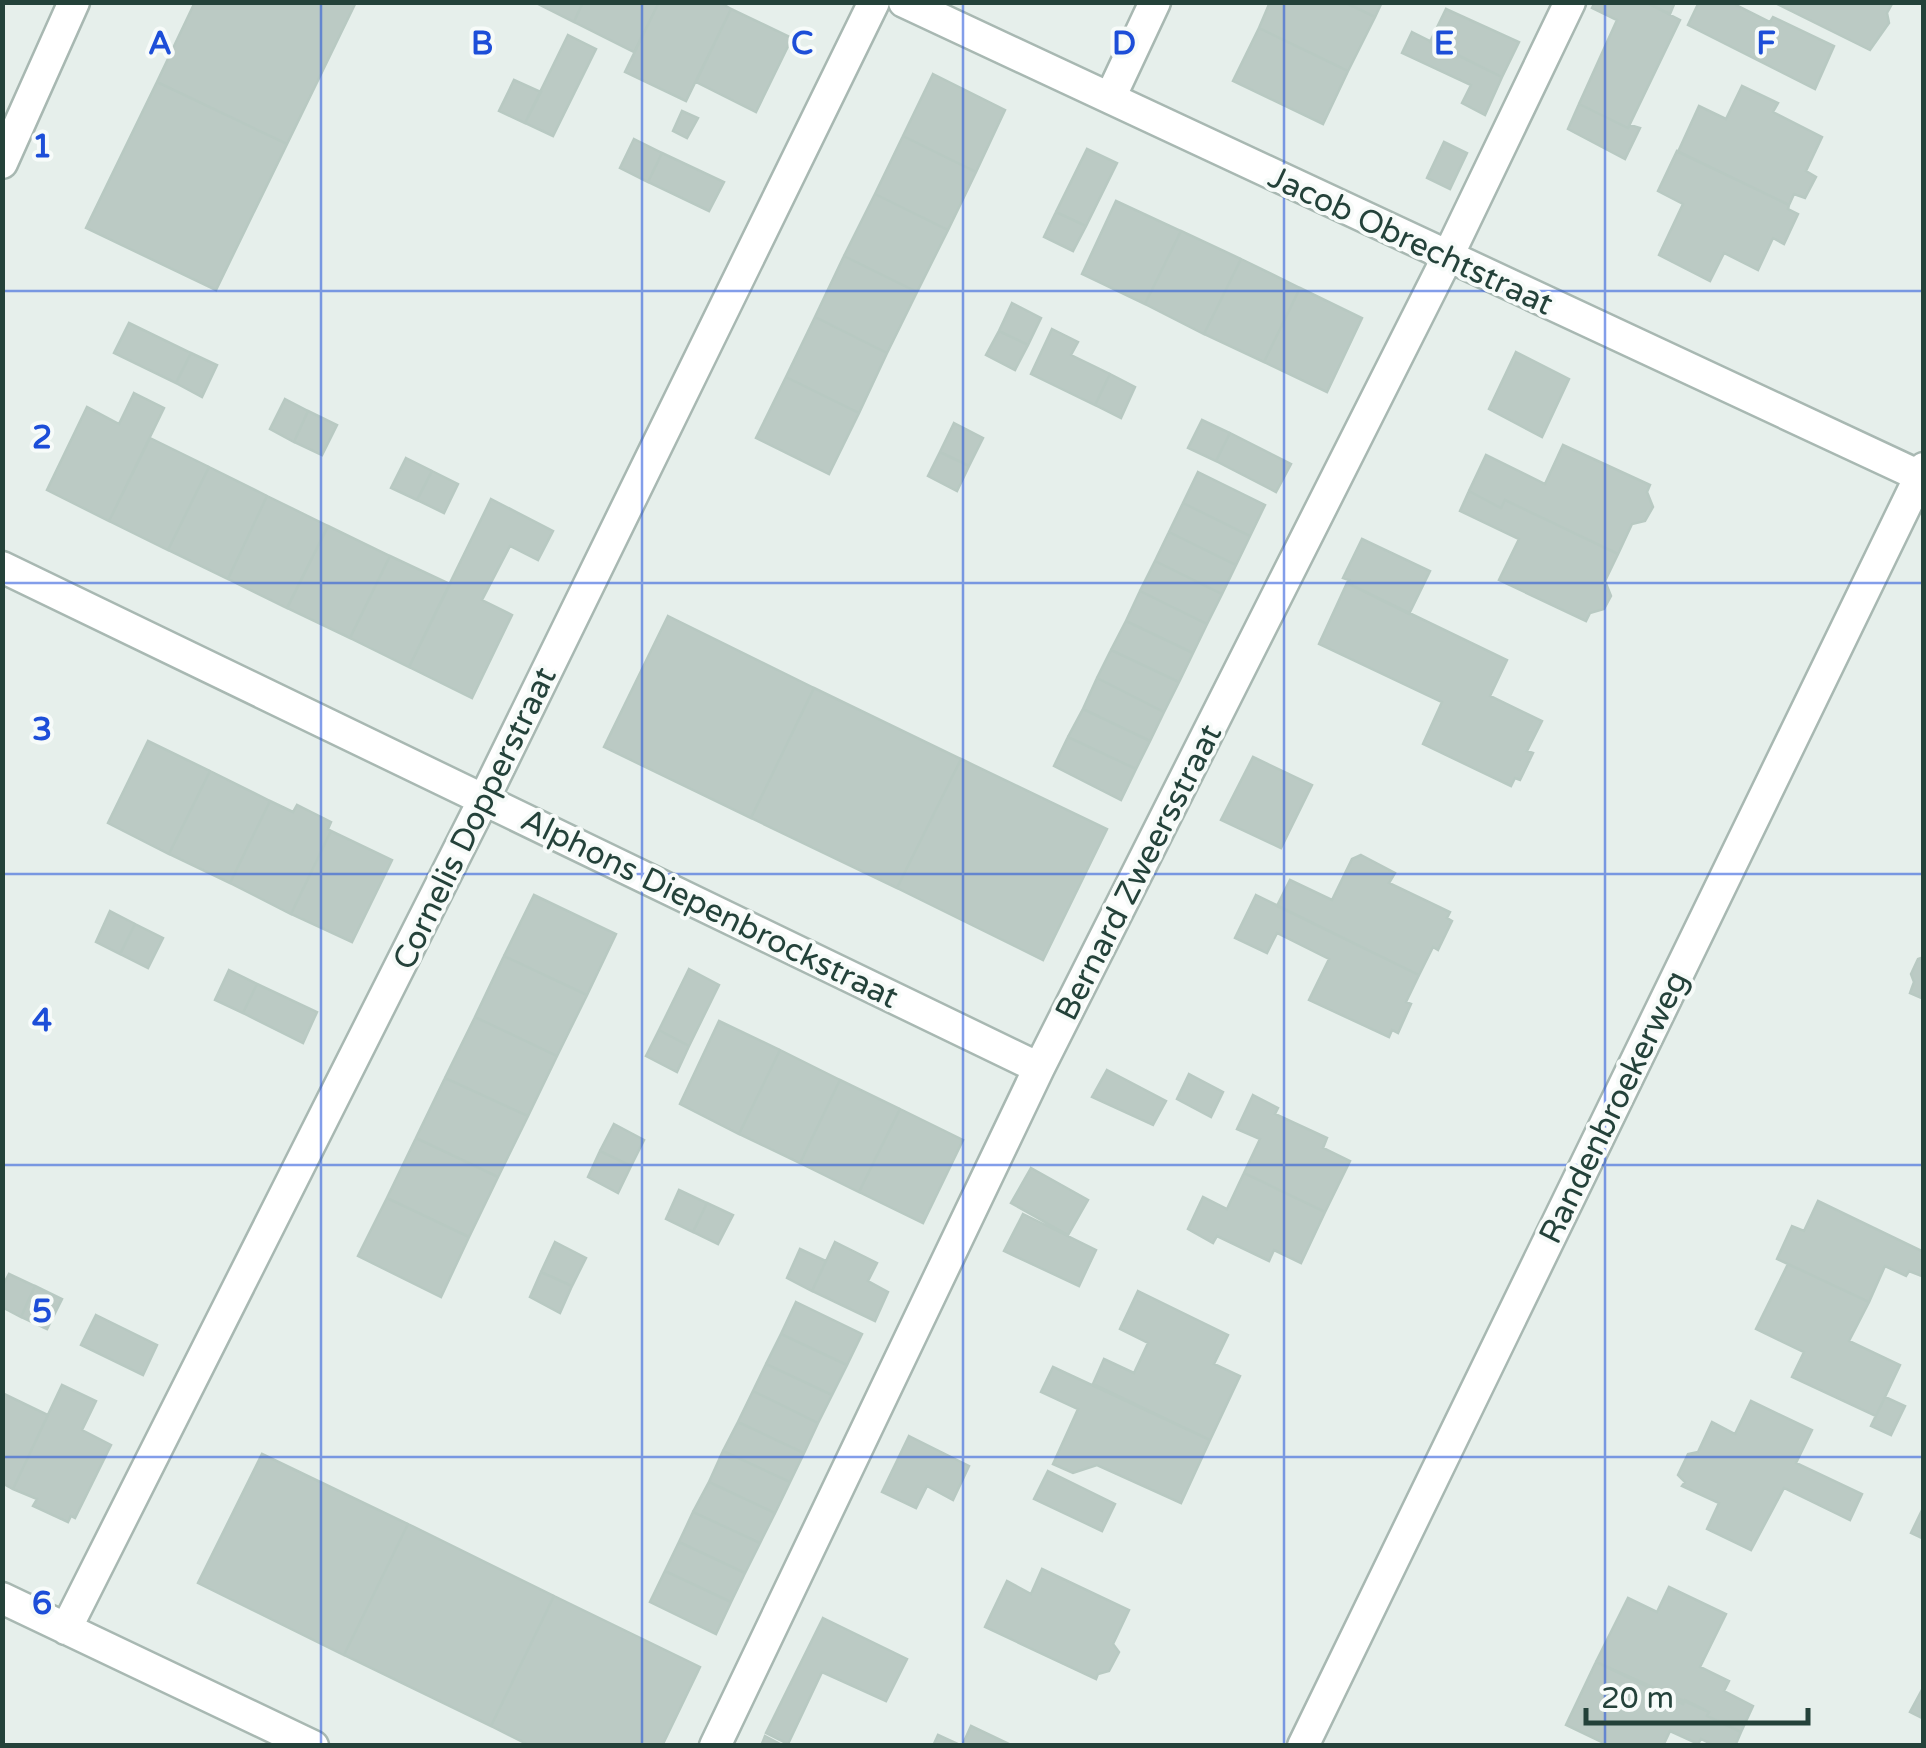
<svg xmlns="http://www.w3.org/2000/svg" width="1926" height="1748" viewBox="0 0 1926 1748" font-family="'Varela Round',sans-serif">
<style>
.building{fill:#bbcac4;stroke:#b8c9c2;stroke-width:2.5}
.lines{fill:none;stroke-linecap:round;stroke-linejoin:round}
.minor-casing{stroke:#a8b8b2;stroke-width:35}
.minor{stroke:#fff;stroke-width:30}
.grid{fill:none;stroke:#1d4ed8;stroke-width:2.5;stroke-opacity:0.55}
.labels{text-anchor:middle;stroke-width:8;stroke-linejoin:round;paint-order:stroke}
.street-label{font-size:32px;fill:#24423a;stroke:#f7fbf9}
.grid-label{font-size:32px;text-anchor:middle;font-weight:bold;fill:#1d4ed8;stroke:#f7fbf9;stroke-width:8;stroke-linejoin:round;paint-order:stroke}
</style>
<rect width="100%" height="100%" fill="#e6efeb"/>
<path class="building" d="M195,2h161l-69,142 -130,-62z
M534,2h49l-9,20z
M583,2h76l-25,50 -60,-30z
M659,2h60l12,7 -45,92 -61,-29z
M1270,2h74l31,15 -27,54 -89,-43z
M1344,2h38l-7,15z
M1595,2h50l35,18 -52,108 -49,-24 38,-84 -25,-12z
M1645,2h30l-5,12z
M1699,2h31l40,20 3,-5 61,29 -19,43 -127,-64z
M1773,2h120l-6,11 2,10 -19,27z
M731,9l61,29 -36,74 -60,-30z
M1446,9l73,33 -17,35 -72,-35z
M1259,28l89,43 -25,53 -90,-43z
M1412,32l90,45 -17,38 -23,-12 9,-18 -69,-32z
M568,35l28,14 -43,87 -28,-13z
M933,74l72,36 -29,62 -73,-36z
M514,80l27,12 -16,31 -26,-12z
M157,82l130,62 -71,146 -130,-62z
M1742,86l36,17 -5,9 49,25 -16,34 10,6 -11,21 -11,-4 -5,11 -111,-53 21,-46 27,13z
M1579,104l49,24 2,-3 10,3 -15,31 -57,-30z
M682,111l16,7 -11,20 -14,-7z
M903,136l73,36 -28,58 -73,-36z
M634,139l28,14 -14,29 -28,-14z
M1444,142l23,11 -17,36 -23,-11z
M1087,149l30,14 -31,63 -30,-14z
M1677,151l112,54 -1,4 10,5 -14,30 -11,-6 -15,32 -34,-17 -14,28 -51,-26 24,-51 -25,-13z
M662,153l62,29 -15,29 -61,-29z
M875,194l73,36 -31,62 -73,-36z
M1116,201l65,30 -36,73 -63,-30z
M1056,212l30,14 -13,25 -29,-14z
M1181,231l60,28 -37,75 -59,-30z
M844,256l73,36 -30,61 -72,-36z
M1241,259l59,29 -36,74 -60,-28z
M1300,288l62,30 -35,74 -63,-30z
M1012,303l29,15 -13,27 -29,-14z
M815,317l72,36 -28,60 -73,-36z
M129,323l62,30 -15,30 -62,-30z
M1052,329l26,13 -7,13 39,19 -15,31 -64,-31z
M999,331l29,14 -13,25 -29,-15z
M1516,352l53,27 -27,58 -53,-28z
M191,353l26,12 -15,32 -26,-14z
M1110,374l25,13 -14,31 -26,-13z
M786,377l73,36 -30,61 -73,-36z
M134,393l30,15 -55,113 -62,-31 40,-83 32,17z
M285,399l23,12 -14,31 -24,-13z
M308,411l29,14 -15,30 -28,-13z
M1202,420l28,13 -14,28 -28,-13z
M954,423l29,15 -14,28 -29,-14z
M1230,433l61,31 -15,28 -60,-31z
M150,438l59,29 -41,83 -59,-29z
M1563,445l87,40 -3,7 6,15 -8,14 -13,3 -14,30 -113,-54 -4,8 -32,-17 17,-36 59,29z
M940,452l29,14 -12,25 -29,-15z
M406,458l26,13 -15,29 -26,-12z
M209,467l58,29 -39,83 -60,-29z
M432,471l26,13 -14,29 -27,-13z
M1198,472l67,33 -15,31 -67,-33z
M1469,491l32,17 4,-8 113,54 -13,27 6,15 -7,13 -14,4 -4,8 -87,-41 20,-41 -59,-28z
M267,496l61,30 -41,82 -59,-29z
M491,499l62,32 -15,29 -28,-14 -28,54 30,15 -40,83 -63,-31z
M1183,503l67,33 -14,29 -67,-33z
M328,526l62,30 -40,82 -63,-30z
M1169,532l67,33 -14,29 -67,-33z
M1362,539l68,32 -21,43 -62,-31 2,-3 -6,-2z
M390,556l60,28 -41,83 -59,-29z
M1155,561l67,33 -15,30 -67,-33z
M1347,583l160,77 -17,36 52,25 -15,30 6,2 -13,27 -5,-2 -4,8 -88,-42 19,-42 -123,-58z
M1140,591l67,33 -14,29 -67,-32z
M668,616l146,72 -63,130 -147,-71z
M1126,621l67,32 -14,29 -68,-32z
M1111,650l68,32 -15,30 -67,-34z
M1097,678l67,34 -14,29 -67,-32z
M814,688l147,71 -64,129 -146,-70z
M1083,709l67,32 -14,28 -68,-32z
M1068,737l68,32 -15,31 -67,-34z
M148,741l62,30 -41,83 -61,-31z
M1253,757l59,28 -31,63 -60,-28z
M961,759l146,70 -64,131 -146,-72z
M210,771l60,30 -40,82 -61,-29z
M270,801l23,11 4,-7 34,17 -3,7 3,2 -40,83 -61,-31z
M331,831l61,29 -40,82 -61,-28z
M1361,855l34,18 -6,10 61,29 -3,6 5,3 -14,29 -5,-3 -14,28 -142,-69 13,-26 42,20 20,-41z
M534,895l82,39 -29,61 -83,-39z
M1256,895l163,80 -13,27 5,2 -13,29 -6,-3 -3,7 -80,-37 20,-41 -52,-26 -10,20 -32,-15z
M110,911l25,13 -15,30 -24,-12z
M135,924l28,14 -15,30 -28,-14z
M504,956l83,39 -30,61 -82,-39z
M1924,957v42l-14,-6 4,-11 -3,-8 7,-15z
M689,969l30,16 -30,61 -30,-16z
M229,970l28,14 -14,29 -28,-13z
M257,984l60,28 -14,31 -60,-30z
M475,1017l82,39 -29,60 -83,-38z
M719,1021l61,29 -41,84 -59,-30z
M659,1030l30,16 -12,26 -31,-16z
M780,1050l60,30 -40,83 -61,-29z
M1107,1070l59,31 -13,24 -61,-28z
M1189,1074l34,18 -12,25 -34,-18z
M445,1078l83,38 -30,61 -82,-39z
M840,1080l60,29 -41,83 -59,-29z
M1253,1095l25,13 -3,6 52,24 -4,10 27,13 -25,51 -81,-39 16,-34 -23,-10z
M900,1109l63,31 -40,83 -64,-31z
M614,1124l30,16 -13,26 -31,-15z
M416,1138l82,39 -29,60 -82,-39z
M600,1151l31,15 -13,27 -30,-16z
M1031,1168l57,32 -20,35 -57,-32z
M1244,1173l81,39 -24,51 -27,-13 -5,11 -52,-25 -4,7 -25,-14 15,-32 24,12z
M679,1190l28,13 -14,29 -27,-13z
M387,1198l82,39 -28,60 -83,-41z
M1818,1201l106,51v25l-15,-6 -3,5 -21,-10 -16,36 -92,-43 15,-33 12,5z
M707,1203l26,12 -15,29 -25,-12z
M1023,1214l73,36 -17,36 -75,-35z
M555,1242l31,16 -14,28 -31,-14z
M835,1242l42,21 -9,18 20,11 -13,29 -63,-30z
M800,1249l26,12 -14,30 -25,-13z
M1788,1264l81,38 -20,39 51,24 -24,51 -84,-39 12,-25 -48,-23z
M541,1272l31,14 -12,27 -30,-16z
M9,1274l26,12 -14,31 -19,-10v-20z
M35,1286l27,13 -15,30 -26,-12z
M1138,1291l90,44 -14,29 26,12 -30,64 -117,-56 11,-25 30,14 14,-30 -28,-14z
M796,1302l66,32 -15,31 -66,-31z
M96,1315l61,30 -14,30 -62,-30z
M781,1334l66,31 -15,30 -66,-31z
M766,1364l66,31 -14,28 -65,-32z
M1053,1367l157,73 -29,63 -84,-38 -24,8 -20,-9 25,-55 -37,-17z
M62,1385l34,16 -14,29 29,15 -36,73 -4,-2 -3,6 -35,-16 4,-7 -24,-10z
M753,1391l65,32 -14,30 -66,-31z
M2,1393l46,22 -35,74 -11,-6z
M1885,1397l20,9 -14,29 -20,-9z
M1751,1401l61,29 -16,33 66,31 -12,26 -66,-32 -33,62 -44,-21 12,-26 -37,-17 3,-4 -7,-7 10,-21 10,-2 14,-30 23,12z
M738,1422l66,31 -14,29 -67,-31z
M909,1436l60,30 -16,34 -26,-14 -11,22 -34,-16z
M723,1451l67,31 -15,31 -66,-31z
M262,1454l146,70 -64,131 -146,-72z
M1048,1471l67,33 -13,27 -68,-32z
M709,1482l66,31 -15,30 -67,-31z
M1924,1506v33l-13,-6z
M693,1512l67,31 -15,30 -66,-31z
M408,1524l146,72 -63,130 -147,-71z
M679,1542l66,31 -14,29 -66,-31z
M1042,1569l87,41 -16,34 6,8 -10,19 -11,3 -2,5 -111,-52 22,-46 24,13z
M665,1571l66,31 -15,32 -66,-32z
M1669,1587l57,27 -26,53 29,14 -5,10 29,15 -12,26 -34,-16 2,-4 -24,-12 -2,4 -87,-42 32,-64 29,14z
M554,1596l146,71 -38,79h-131l-40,-20z
M823,1618l84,41 -21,42 -64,-29 -34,72 -22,-11z
M1596,1662l113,50 -2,4 34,16 -6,14h-20l-14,-7 -3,5 -28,-13 -7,15h-53l-44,-21z
M1924,1686v33l-14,-7z
M971,1726l42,20h-51z
M938,1735l24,11h-29z
M765,1736l19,10h-23z"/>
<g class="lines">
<defs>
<path id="minor" d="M904,2l1020,476
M1110,98l45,-96
M2,163l72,-161
M2,567l1037,501
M2,1598l311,148
M66,1629l418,-830 390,-797
M715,1746l324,-678 408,-810 123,-256
M1303,1746l621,-1278"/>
</defs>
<use href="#minor" class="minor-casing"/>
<use href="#minor" class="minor"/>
</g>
<path class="grid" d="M321,2v1744M642,2v1744M963,2v1744M1284,2v1744M1605,2v1744M2,291h1922M2,583h1922M2,874h1922M2,1165h1922M2,1457h1922"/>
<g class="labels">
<g class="street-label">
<text transform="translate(1411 240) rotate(25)" y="11">Jacob Obrechtstraat</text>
<text transform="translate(474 818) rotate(-64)" y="11">Cornelis Dopperstraat</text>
<text transform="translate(1138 872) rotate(-63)" y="11">Bernard Zweersstraat</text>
<text transform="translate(710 908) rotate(26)" y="11">Alphons Diepenbrockstraat</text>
<text transform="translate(1613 1107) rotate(-64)" y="11">Randenbroekerweg</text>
</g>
</g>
<g class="grid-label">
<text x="160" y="54">A</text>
<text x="482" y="54">B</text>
<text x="802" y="54">C</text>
<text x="1124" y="54">D</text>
<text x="1444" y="54">E</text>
<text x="1766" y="54">F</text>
<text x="42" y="157">1</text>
<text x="42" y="448">2</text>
<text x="42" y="740">3</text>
<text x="42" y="1031">4</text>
<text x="42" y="1322">5</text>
<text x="42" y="1614">6</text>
</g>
<rect width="1926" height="1748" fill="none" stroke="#24423a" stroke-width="10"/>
<path d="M1586 1708v15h222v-15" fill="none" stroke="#24423a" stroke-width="5"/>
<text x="1601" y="1708" font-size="30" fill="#24423a" stroke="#f7fbf9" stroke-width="8" paint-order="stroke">20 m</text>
</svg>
